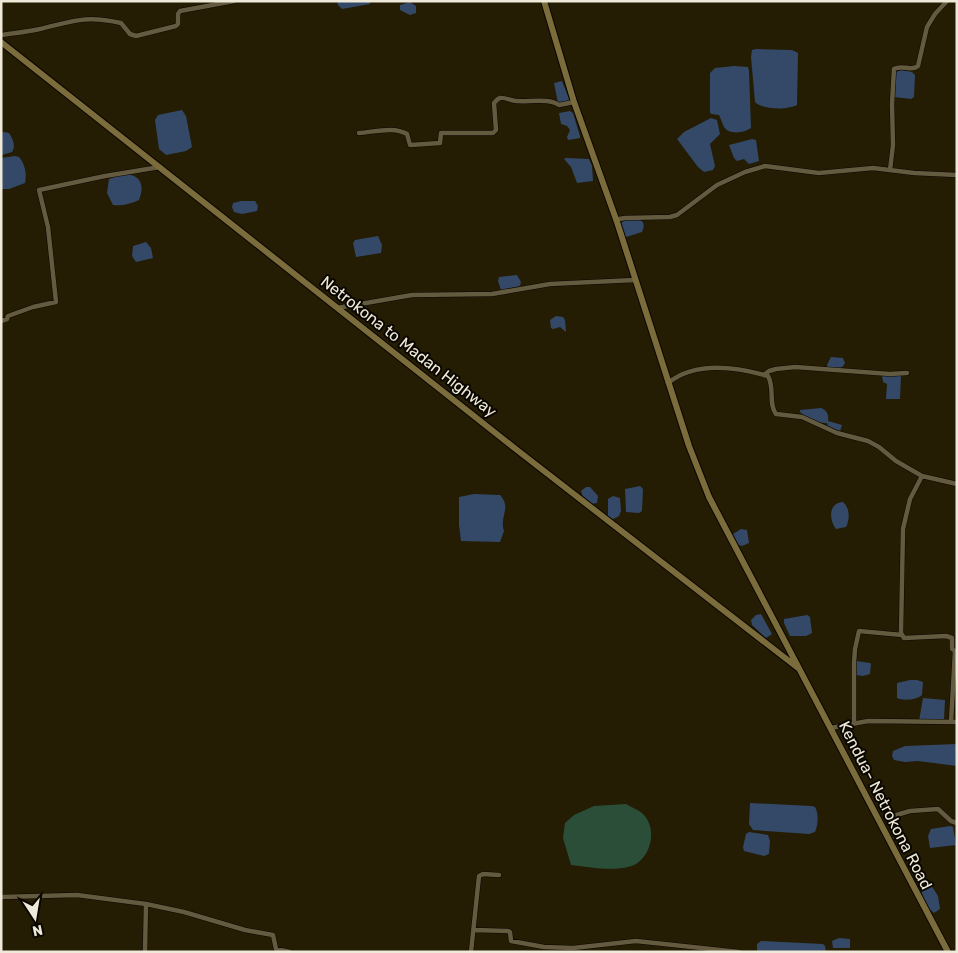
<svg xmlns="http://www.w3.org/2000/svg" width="958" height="953" viewBox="0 0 958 953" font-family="Rubik,sans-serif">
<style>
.green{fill:#2a4e38}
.water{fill:#344968}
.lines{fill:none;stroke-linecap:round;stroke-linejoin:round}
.street-casing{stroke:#0d0600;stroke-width:5.5}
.secondary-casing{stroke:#0d0600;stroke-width:8}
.street{stroke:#635a3f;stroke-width:4.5}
.secondary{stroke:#7a6c3b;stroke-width:6}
.labels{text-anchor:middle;stroke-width:4;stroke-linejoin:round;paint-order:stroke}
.street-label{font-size:16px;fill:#eee9d9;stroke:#0a0701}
</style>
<rect width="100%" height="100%" fill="#241c03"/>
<path class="green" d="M626,804c5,3 13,6 17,10 14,14 9,40 -7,50 -16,9 -48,3 -65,1l-8,-27 2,-15 9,-8 20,-9z"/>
<path class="water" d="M337,1h33v3l-28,5 -4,-4z
M410,2l6,4v7l-6,2 -10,-5v-5z
M756,49l36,1 6,3 -1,52c-10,5 -34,5 -42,-3l-4,-45 1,-7z
M734,66l14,1 1,4 2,57c-7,5 -22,7 -27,-1 -2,-4 -3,-8 -5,-12l-8,-1 -1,-2v-39l5,-5z
M901,70l11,2 3,3 -1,22 -3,2 -17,-2 2,-25z
M562,81l8,20 -12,2 -4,-20z
M182,110l4,6 6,31 -6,4 -20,4 -7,-6 -4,-29 3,-5z
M570,111l3,2 7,23v2l-12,2 -1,-3 3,-7 -3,-4 -6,-2 -2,-11z
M711,118l6,2 3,14 -10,10 5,22 -2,4 -9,2 -6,-5 -21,-28 7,-7z
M4,132l5,1c4,6 7,13 3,19l-10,3 -1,-22z
M752,139l4,1 3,21 -10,3 -5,-5 -7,2 -3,-3 -5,-13z
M15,156l4,1c6,7 8,17 6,26l-16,6h-8v-31z
M566,158l23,1 3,7 1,15 -16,2 -6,-16 -7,-8z
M123,174c18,0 22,11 16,26 -9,4 -16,6 -26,5l-6,-12 2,-14z
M241,201h14l3,5 -1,5 -15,3 -8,-2 -2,-5 1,-4z
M627,219c10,0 21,-1 15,13l-16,5 -5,-7v-7z
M378,236l4,9 -1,8 -25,4 -3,-14 2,-3z
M146,242l5,6 2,10 -17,4 -4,-6 1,-10z
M517,275l4,7 -1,4 -19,4 -3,-9 1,-4z
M556,316l7,1 2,3 1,12 -6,-5 -7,2 -2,-1 -1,-8z
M831,357l12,1 2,5c-3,7 -10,6 -18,6v-4z
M882,375l19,1 -1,23h-14l1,-15 -4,-2z
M821,408c6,2 8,7 7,13l14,4 -2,6 -12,-5 -1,-3c-7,1 -22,-6 -27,-11v-2z
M640,486l3,3 -1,22 -3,2 -13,-1 -1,-23z
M586,487h4l8,9 -1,7 -7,1 -7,-7 -2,-6z
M474,494l26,1c12,13 -1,21 4,36l-4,11 -39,-1 -2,-16v-28z
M613,496l7,2 1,13 -2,5 -6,3 -5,-2v-18z
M843,502c7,6 7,17 3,25l-10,2c-7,-9 -8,-26 7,-27z
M741,529l6,1 2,13 -7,3 -6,-2 -3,-10z
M761,614l11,20 -6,4 -14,-13 -1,-5 5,-5z
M807,615l3,2 2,16 -6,3h-16l-6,-13v-4z
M856,661l14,2 1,1 -1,10 -7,2 -7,-1z
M910,680h7l6,2 -1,13c-5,5 -19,6 -25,3v-15z
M923,698l22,2 -1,19 -25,2z
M957,744v22l-39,-5 -13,1 -11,-2 -2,-4 1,-5 12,-5z
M750,803l62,3 3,1c4,7 3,18 0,25l-6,2 -56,-4 -4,-6z
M950,826l3,1 3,18 -26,3 -2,-12 3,-7z
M749,832l19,3 2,6 -1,13 -5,2 -20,-5 -1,-4 3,-13z
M931,885l7,11 2,13 -6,4c-8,-6 -11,-15 -13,-24z
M839,938l11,1v9h-17l-1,-7z
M761,941l62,3 2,2 1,6h-69v-8z"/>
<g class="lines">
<defs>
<path id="street" d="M1,35c13,-2 26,-3 39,-6 34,-8 45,-14 81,-6l9,11 6,2 40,-10 2,-2v-10l2,-3 54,-10
M359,133c15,-1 35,-7 48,1l3,11 30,-2 1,-10h52l3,-3 -2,-27c2,-2 3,-4 6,-5 5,-1 11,3 16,3 14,1 33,-3 43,4l15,-3
M890,170l3,-25 -1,-41 2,-35c8,-5 17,3 24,-3l9,-39 8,-13 12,-13
M617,222l2,-3 6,-1 45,-1 7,-2 40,-30 28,-13 20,-6 54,7 54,-5 41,5 43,2
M337,308l75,-13 80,-1 58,-10 85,-4
M1,321l6,-2 1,-3 25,-9 23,-5 -8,-75 -9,-37 66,-14 55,-9
M764,375l5,-4 7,-2 19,-2 95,7 17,-1
M668,383c27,-22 69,-16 100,-7 7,12 0,28 8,38l26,3 35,16 31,8 11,6 17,14 26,15 35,8
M922,476l-12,23 -7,30 -2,104 3,5 42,-2 6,2v11l3,2 -4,71
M854,723v-60l1,-14 4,-18 43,4
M831,728l37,-7 89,1
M893,816l17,-5 28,-2 13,12 6,2
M1,897l76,-2 69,9 38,8 61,18 28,5 3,14 14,3
M474,930l34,1 2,1 1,9 33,6 29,1 63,-7 103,11
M145,952l1,-48
M471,952l8,-76 4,-2 16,1"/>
<path id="secondary" d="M544,1l30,101 43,120 72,224 20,51 239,455
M1,42l516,408 281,218"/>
</defs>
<use href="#street" class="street-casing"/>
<use href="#secondary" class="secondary-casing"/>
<use href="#street" class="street"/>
<use href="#secondary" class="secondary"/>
</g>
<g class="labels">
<g class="street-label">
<text transform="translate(409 346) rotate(38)" y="6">Netrokona to Madan Highway</text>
<text transform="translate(886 805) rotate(63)" y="6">Kendua- Netrokona Road</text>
</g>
</g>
<rect width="958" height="953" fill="none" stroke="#eee9d9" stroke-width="5"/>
<g transform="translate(35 918) rotate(168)" stroke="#0a0701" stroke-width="4" paint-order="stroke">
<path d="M0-4L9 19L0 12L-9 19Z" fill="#eee9d9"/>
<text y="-8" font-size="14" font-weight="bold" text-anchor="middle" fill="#eee9d9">N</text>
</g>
</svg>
